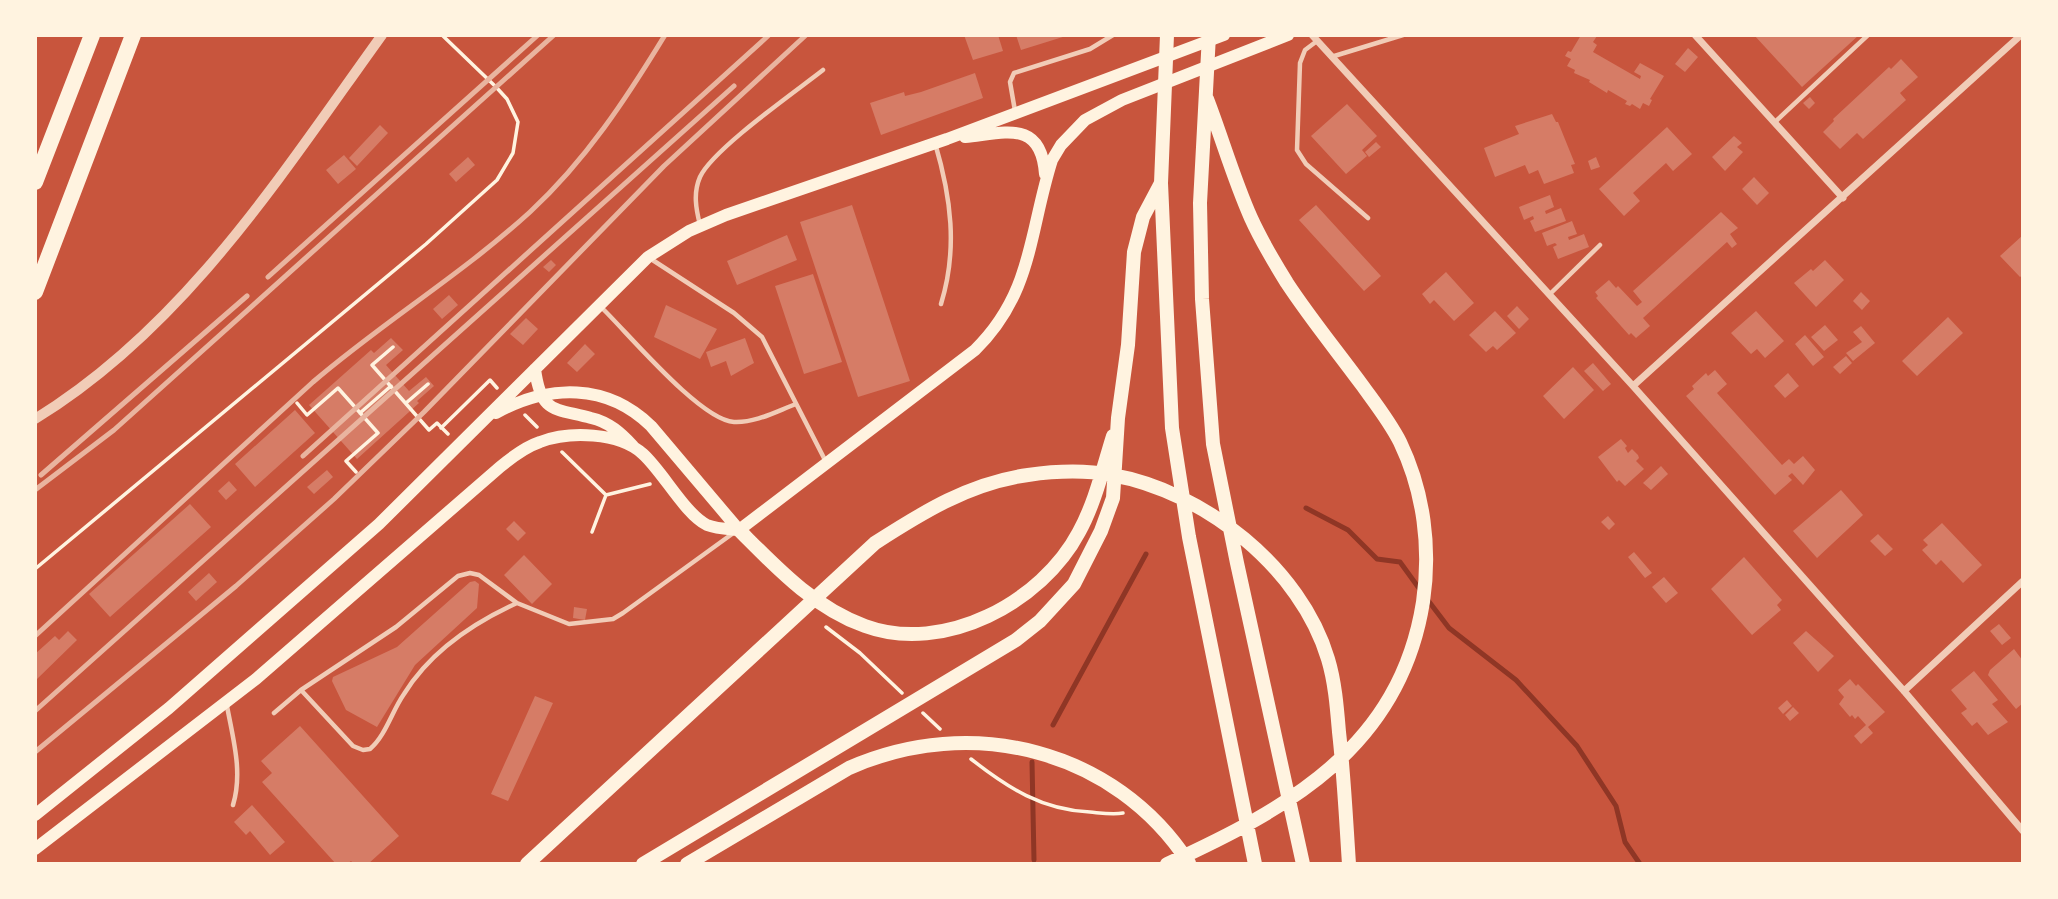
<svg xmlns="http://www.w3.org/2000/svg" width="2058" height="899" viewBox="0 0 2058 899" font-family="'DM Sans',sans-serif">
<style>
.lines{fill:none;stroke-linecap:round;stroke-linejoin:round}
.stream{stroke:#8f3625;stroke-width:5}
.building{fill:#d67c66}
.path{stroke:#fff3e0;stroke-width:3.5}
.service{stroke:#f1ccb7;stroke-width:4.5}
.minor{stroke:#f1ccb7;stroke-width:7}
.tertiary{stroke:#f1ccb7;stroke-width:10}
.secondary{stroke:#fff3e0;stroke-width:12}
.trunk{stroke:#fff3e0;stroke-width:14}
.motorway{stroke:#fff3e0;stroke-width:16}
.rail{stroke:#e9b49f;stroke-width:5}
</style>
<rect width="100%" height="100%" fill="#c8553d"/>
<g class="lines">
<path class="stream" d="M1306,508l42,22 29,29 23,3 21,29
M1427,599l22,29 67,52 61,66 39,60 9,36 15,22
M1053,725l93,-171
M1032,762l2,98"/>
</g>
<path class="building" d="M964,35h34l5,16 -30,9z
M1016,35h50v1l-45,14z
M1581,35l16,1 -4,6 4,3 -4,7 47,27 1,-3 -7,-4 6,-9 24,13 -14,23 2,1 -3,6 -6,-3 -3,6 -8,-5 -2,2 -5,-2 2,-3 -19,-11 -1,3 -18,-11 1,-2 -16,-7 1,-3 -8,-4 4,-7 -6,-3 3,-5 3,1z
M1754,35h105l-57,52z
M1688,48l10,9 -13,15 -10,-8z
M1901,59l17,18 -18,16 6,7 -43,39 -6,-6 -17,16 -17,-17 11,-11 -1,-2 56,-52 2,2z
M975,73l8,25 -102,37 -11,-32 34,-11 1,4 16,-4z
M1810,97l5,6 -6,6 -6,-6z
M1347,104l30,32 -15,14 5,6 -21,18 -35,-38z
M1552,114l4,8h2l17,42 -4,1 3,8 -30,11 -6,-14 -9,4 -4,-9 -30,12 -11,-29 35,-14 -4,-8z
M380,125l8,8 -31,33 -8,-8z
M1667,127l25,27 -19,17 -7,-8 -33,30 7,8 -16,15 -25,-27z
M1734,136l8,7 -5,4 6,5 -18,19 -13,-14z
M1376,142l5,5 -12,10 -4,-5z
M344,155l12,14 -18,15 -12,-14z
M468,157l7,8 -19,17 -7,-8z
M1596,157l4,10 -9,3 -3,-9z
M1754,177l15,16 -12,12 -15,-16z
M1550,195l4,12 -9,4 1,3 15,-6 5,13 -31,11 -5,-11 4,-2 -1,-3 -9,4 -5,-13z
M852,205l58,176 -52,16 -58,-175z
M1316,205l65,71 -17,15 -65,-71z
M1721,212l17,16 -8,6 7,10 -5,4 -5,-6 -84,76 7,8 -14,12 -5,-5 -2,2 -33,-37 2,-2 -3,-4 14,-12 7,8 2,-2 19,20 5,-4 -9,-11z
M1572,221l5,13 -9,3 1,3 15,-6 5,13 -31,12 -5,-12 4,-2 -2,-2 -8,3 -5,-13z
M787,235l10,25 -60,25 -10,-24z
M2023,235v40l-3,2 -20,-21z
M551,260l5,5 -7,7 -6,-5z
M1825,260l19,20 -28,27 -22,-24 17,-14 2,2z
M1446,272l28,31 -20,18 -20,-21 -4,4 -8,-10z
M813,274l29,88 -38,12 -29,-88z
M1861,292l9,9 -8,9 -9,-9z
M449,295l9,10 -16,14 -9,-10z
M666,305l51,24 -17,30 -46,-22z
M1517,306l12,13 -10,10 -12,-13z
M1495,311l21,22 -19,17 -4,-4 -7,6 -17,-17z
M1756,311l28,30 -19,17 -8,-9 -6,5 -20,-21z
M1948,317l15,16 -46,43 -15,-15z
M526,318l12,11 -15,16 -13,-11z
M1825,325l13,15 -14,11 -13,-14z
M1861,326l14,17 -22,18 -7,-8 16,-11 -9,-10z
M1805,335l19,22 -11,9 -18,-22z
M391,338l12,12 -17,15 23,26 17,-14 8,9 -17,15 2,2 -62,56 -48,-54 62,-55 3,3z
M745,338l9,25 -23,13 -5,-15 -15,6 -5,-15z
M585,344l10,10 -18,18 -10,-9z
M1846,356l6,7 -12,11 -7,-7z
M1593,363l18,21 -8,7 -19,-20z
M1573,367l21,23 -30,29 -21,-23z
M1715,370l12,14 -10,9 65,72 7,-6 5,5 9,-8 12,14 -12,15 -11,-12 -4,3 4,4 -17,15 -89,-99 8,-7 -2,-3 14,-13 2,3z
M1788,373l11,13 -14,12 -11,-12z
M295,410l20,23 -60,54 -20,-23z
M1621,439l6,7 -2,2 3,5 4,-4 6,6 1,3 -3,3 8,8 -19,17 -6,-6 -2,2 -19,-25z
M1661,466l7,8 -17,16 -8,-7z
M327,470l6,7 -19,17 -7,-7z
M229,481l8,9 -11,10 -8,-9z
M1841,490l22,25 -46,43 -24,-27z
M190,504l21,23 -101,90 -21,-23z
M1608,516l7,8 -6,6 -8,-8z
M514,521l12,12 -8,8 -12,-12z
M1942,523l40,42 -19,18 -22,-23 -5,5 -14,-15 6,-5 -5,-5z
M1878,534l15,15 -8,7 -15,-15z
M1634,552l18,21 -7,5 -17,-21z
M524,555l28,29 -20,20 -28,-29z
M1744,557l38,43 -5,5 4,5 -29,25 -41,-46z
M209,573l8,9 -21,19 -8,-9z
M1664,577l14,16 -12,10 -14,-16z
M475,581l4,3 -2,24 -62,57 -38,62 -31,-17 -14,-29 1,-4 64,-30 73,-65z
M574,607l13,2 -2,11 -12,-2z
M1999,624l12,14 -9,7 -12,-14z
M68,631l9,9 -42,41v-27l20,-18 4,4z
M1806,631l28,25 -16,16 -25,-29z
M2014,649l9,12v42l-7,6 -28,-34 2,-5z
M1974,671l24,29 -6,4 16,18 -20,13 -11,-13 -5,4 -11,-13 6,-4 -16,-19z
M1850,679l6,7 2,-2 27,28 -17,15 5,6 -12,11 -7,-8 12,-11 -8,-9 -3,3 -3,-4 -2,2 -11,-13 5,-7 -6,-7z
M535,696l18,7 -45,98 -17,-7z
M1787,700l5,6 -9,8 -5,-6z
M1793,707l6,6 -9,8 -5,-6z
M300,726l99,110 -31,28h-14l-3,-3 -4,3h-11l-74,-82 10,-9 -11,-12z
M252,805l33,37 -15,13 -20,-24 -4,4 -12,-13z"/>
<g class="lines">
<path class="path" d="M393,347l-21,18 57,65 8,-7 11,11
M297,403l10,12 31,-27 40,45 -32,28 10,11
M406,403l22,-19
M360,413l31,-27
M525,415l12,12
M441,428l49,-48 7,8
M562,452l44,43
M592,532l14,-37 44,-11
M35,569l391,-325 71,-64 16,-27 5,-31 -11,-23 -11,-12 -54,-52
M826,627l34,26 42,40
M923,713l17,16
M971,759c37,29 71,51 119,53 11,1 23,3 33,1"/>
<path class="service" d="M1317,41l-12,9 -5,13 -3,87 9,14 62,54
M1331,57l72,-22
M1015,111l-5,-29 4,-9 76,-24 23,-14
M1775,122l93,-87
M935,143c16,54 23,106 6,161
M700,225c-4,-16 -7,-32 0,-48 13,-28 95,-85 123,-107
M651,259l83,54 28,24 63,123
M1550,294l50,-49
M601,307c27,26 99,113 133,115 22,1 43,-11 62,-18
M301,690l52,56 10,4 7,-1c16,-14 22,-38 34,-55 26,-42 69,-71 113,-91
M227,706c6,33 16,66 6,99
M274,713l27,-23 95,-63 62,-51 12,-3 9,2 38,28 52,21 44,-5 10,-6 109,-79"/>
<path class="minor" d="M1312,35l321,351 271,305 119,140
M1695,35l148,163
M1633,386l388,-351
M1904,691l119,-110"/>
<path class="tertiary" d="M35,419c150,-92 246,-244 347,-384"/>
<path class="secondary" d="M965,137c40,-4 76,-18 80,37
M535,369c6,45 19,39 56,49 18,4 30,15 42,28
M496,413c53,-29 111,-30 155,13l88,104
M35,815l134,-107 210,-184 269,-267 41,-26 37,-16 221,-76 277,-104
M35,849l221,-170 244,-212c12,-10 25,-20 40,-25 29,-11 79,-10 103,12 20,18 42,60 64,71 10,4 22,4 32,5l236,-180c58,-57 54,-118 77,-190l9,-15 24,-25 37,-20 166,-65"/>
<path class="trunk" d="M1167,35l-6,148 11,245 17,109 66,327
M1209,35l-9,168 2,96 11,145 24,119 66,301
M739,530c37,37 75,78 126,96 79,29 177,-24 214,-94 16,-29 24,-64 34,-96
M527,864l348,-321c48,-31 95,-60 153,-68 28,-4 57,-5 84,0 92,16 189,93 216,184 7,23 9,49 11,73 5,44 7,88 10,132
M643,864l373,-224 24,-19 34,-37 27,-53 12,-33 5,-80 10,-73 6,-93 9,-35 18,-34
M687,864l162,-96c122,-54 266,-19 340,95
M1167,864c122,-56 233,-117 256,-262 8,-54 1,-110 -23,-160 -10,-20 -25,-39 -38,-57 -25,-34 -52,-67 -75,-102 -13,-21 -26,-43 -36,-65 -17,-38 -29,-80 -44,-119"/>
<path class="motorway" d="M35,182l57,-147
M35,292l98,-257"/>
<path class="rail" d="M268,277l270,-242
M303,456l466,-421
M41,475l206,-179
M35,490l79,-60 440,-395
M35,636l278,-254c70,-60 149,-108 217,-170 56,-52 96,-113 135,-177
M35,711l699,-625
M35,752l201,-166 98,-87 90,-87 240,-246 142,-131"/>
</g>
<rect width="2058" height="899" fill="none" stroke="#fff3e0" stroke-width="74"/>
</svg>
